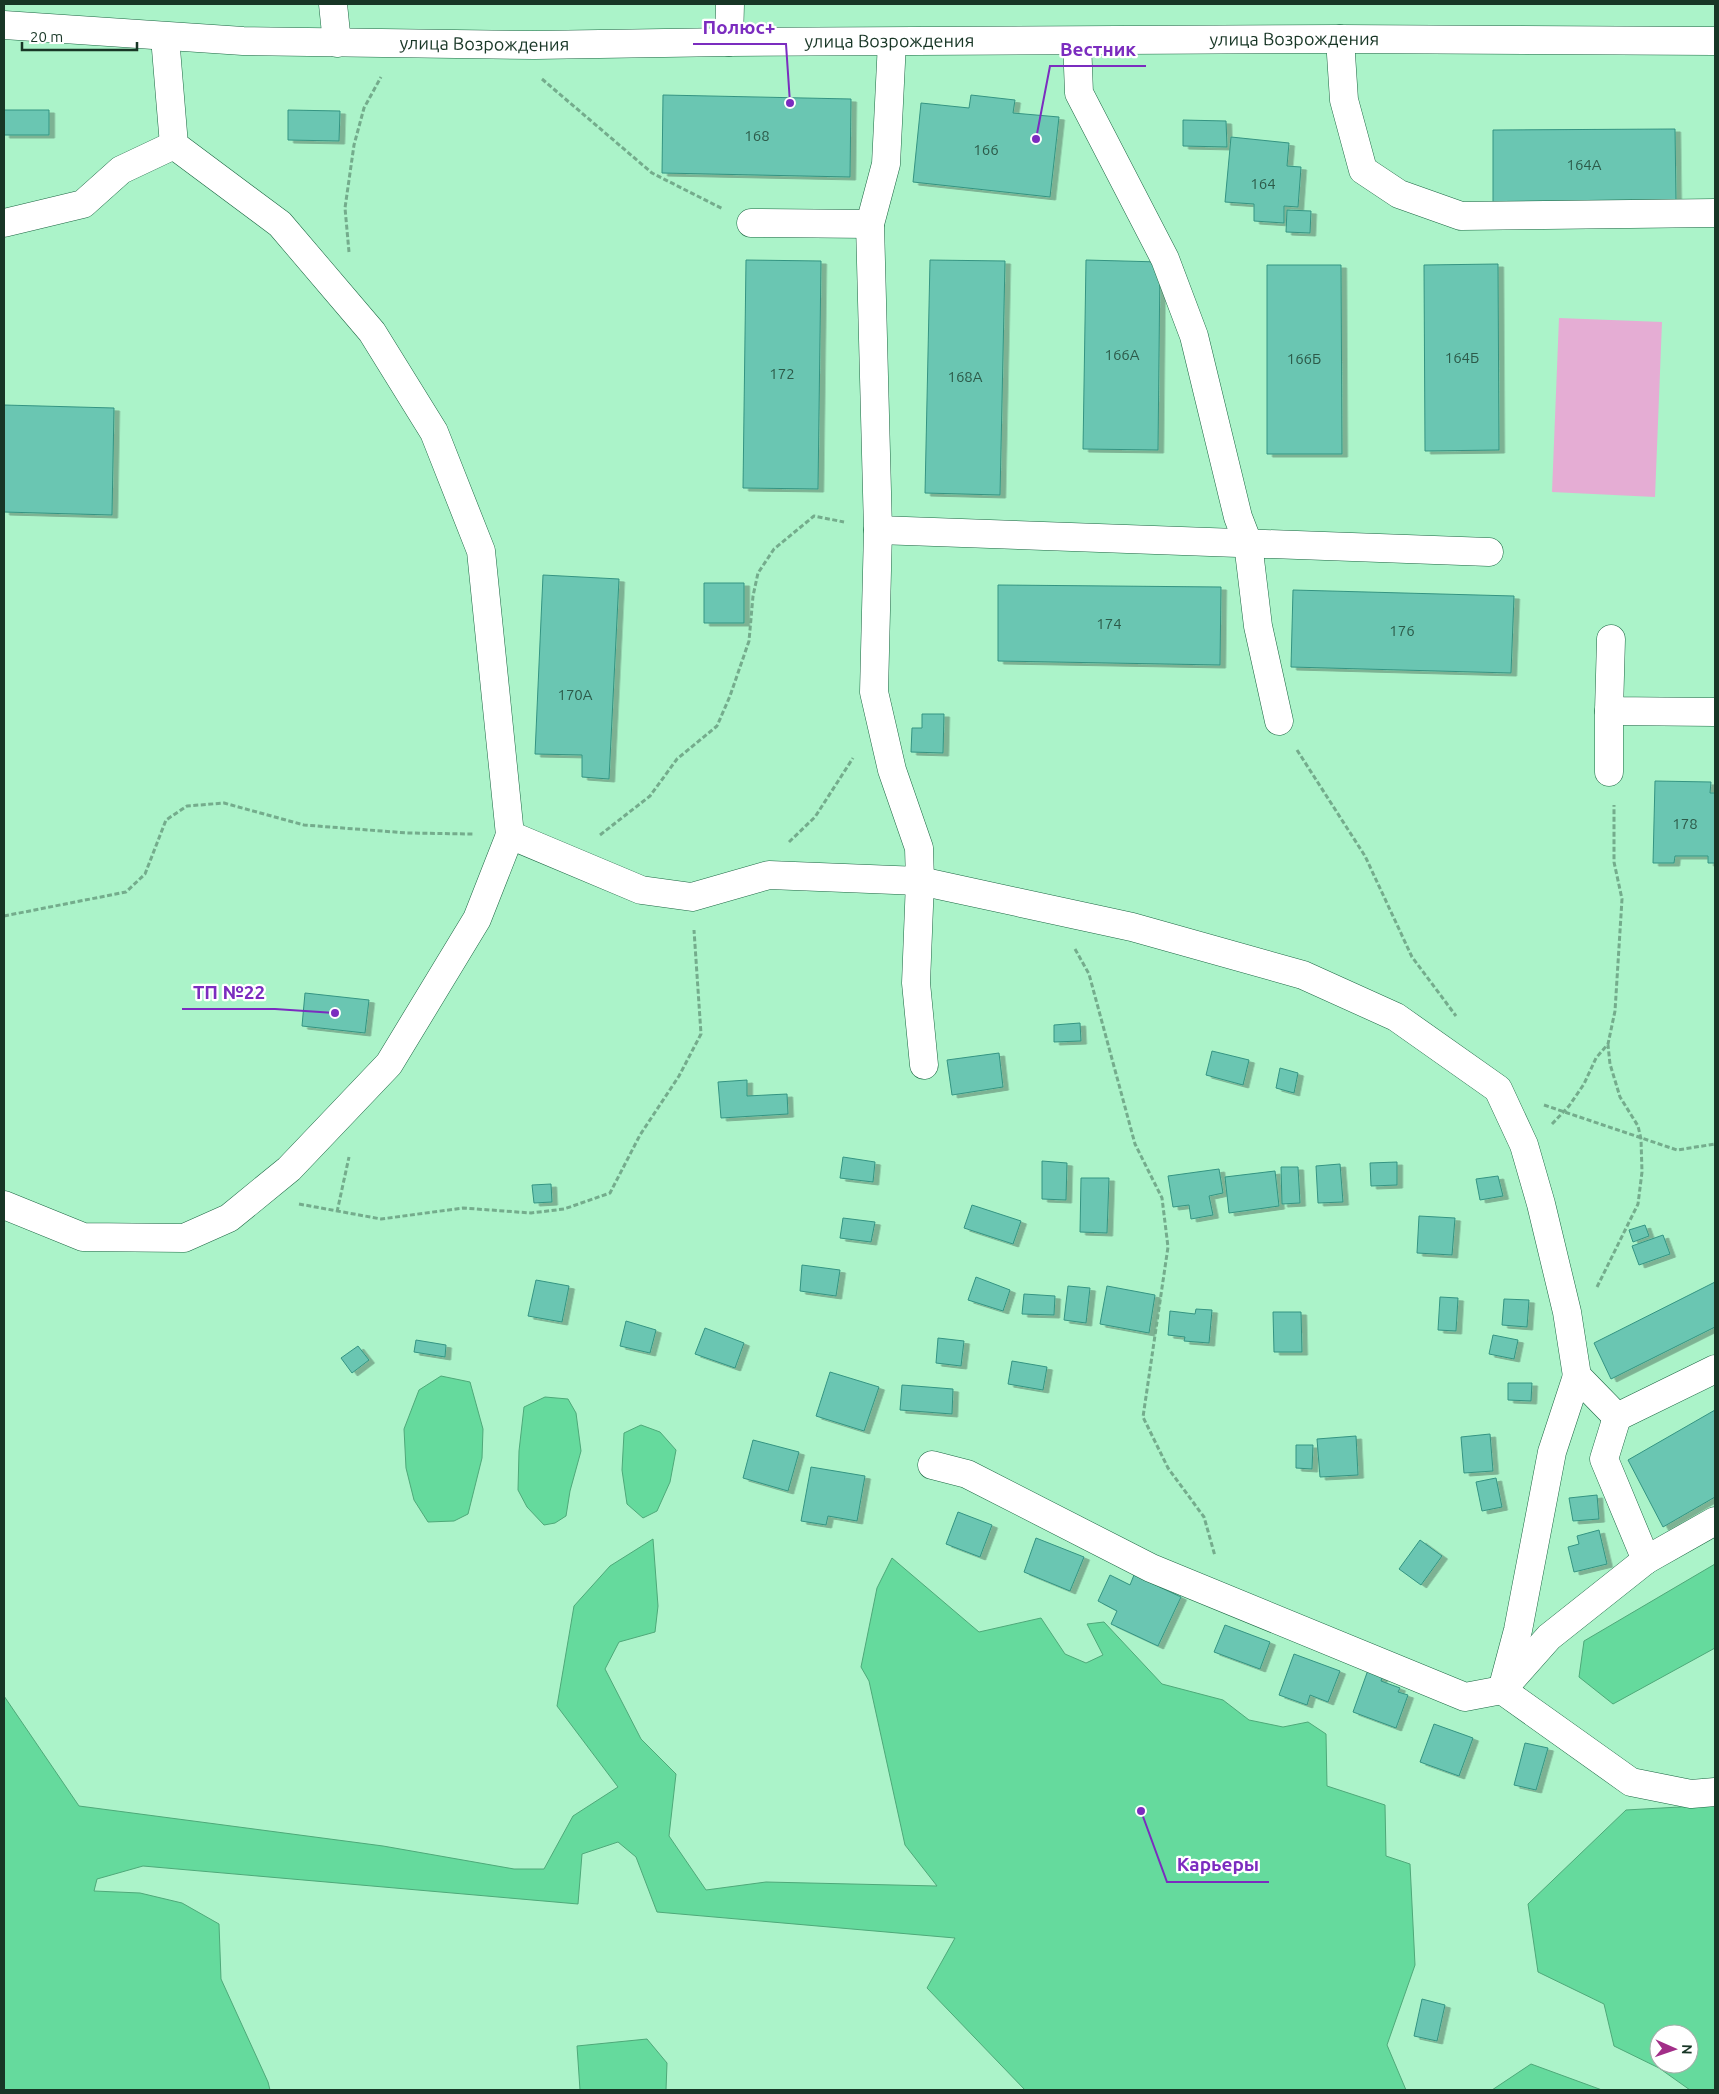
<svg xmlns="http://www.w3.org/2000/svg" width="1719" height="2094" viewBox="0 0 1719 2094" font-family="Ubuntu,sans-serif">
<style>
.green{fill:#e5add4}
.water{fill:#65da9d;stroke:#4ea979;fill-rule:evenodd}
.building{fill:#6ac6b2;stroke:#349482;filter:url(#shadow)}
.lines{fill:none;stroke-linecap:round;stroke-linejoin:round}
.minor-casing{stroke:#1b6642;stroke-width:29}
.path{stroke:#74ac8c;stroke-width:3;stroke-dasharray:5 2.5;stroke-linecap:butt}
.minor{stroke:#fff;stroke-width:28}
.labels{text-anchor:middle;stroke-width:4.5;stroke-linejoin:round;paint-order:stroke}
.number-label{font-size:15px;fill:#2c5a49}
.street-label{font-size:18px;fill:#183626;stroke:#fff}
.leader{fill:none;stroke:#7b2cbf;stroke-width:2}
.callout-dot{fill:#7b2cbf;stroke:#fff;stroke-width:2}
.callout-label{font-size:19px;text-anchor:middle;font-weight:bold;fill:#7b2cbf;stroke:#fff;stroke-width:4.5;stroke-linejoin:round;paint-order:stroke}
</style>
<defs>
<filter id="shadow"><feDropShadow dx="5.5" dy="3" stdDeviation="0" flood-color="#0004"/></filter>
</defs>
<rect width="100%" height="100%" fill="#abf3c9"/>
<path class="green" d="M1559,318l103,4 -7,175 -103,-5z"/>
<path class="water" d="M441,1376l29,6 13,47 -1,29 -14,56 -14,7 -26,1 -14,-22 -8,-32 -2,-39 15,-39z
M545,1397l23,2 8,14 5,38 -11,40 -4,25 -11,7 -11,2 -17,-18 -9,-17 1,-39 5,-44z
M641,1425l19,7 16,18 -6,32 -13,29 -14,7 -16,-14 -5,-34 2,-37z
M653,1539l5,67 -3,26 -36,10 -14,27 36,70 35,35 -7,62 37,54 60,-8 171,4 -32,-41 -36,-164 -8,-14 16,-79 15,-30 87,74 62,-14 24,36 21,9 17,-8 -16,-31 17,-2 58,62 61,16 26,20 34,7 25,-5 18,12 1,52 58,19 1,51 24,8 5,101 -28,80 19,45h-381l-98,-102 28,-50 -298,-26 -21,-55 -18,-15 -36,12 -4,50 -435,-38 -46,13 -3,12 46,2 42,10 37,21 2,55 47,103 2,8h-266v-394l75,110 304,40 131,23h30l29,-53 45,-29 -61,-81 17,-100 36,-40z
M1715,1564v84l-102,56 -34,-27 5,-36z
M1715,1805v285h-25l-31,-22 -45,-22 -10,-42 -66,-32 -10,-68 98,-94zM1659,2034h30v30h-30z
M647,2039l20,24 -1,27h-86l-3,-44z
M1531,2064l71,26h-110z"/>
<path class="building" d="M663,95l188,4 -1,78 -188,-4z
M971,95l44,5 -2,13 46,4 -9,80 -137,-15 8,-79 48,5z
M4,110h45v25h-45z
M288,110l52,1 -1,30 -51,-1z
M1183,120l43,1 1,26 -44,-1z
M1675,129l1,71 -183,2v-72z
M1231,137l58,6 -2,23 14,1 -3,40 -14,-1v17l-30,-2v-17l-29,-2z
M1287,210l24,1 -1,22 -24,-1z
M746,260l75,1 -3,228 -75,-1z
M930,260l75,1 -5,234 -75,-2z
M1086,260l74,2 -2,188 -75,-1z
M1498,264l1,186 -74,1 -1,-186z
M1267,265h74l1,189h-75z
M4,405l110,3 -2,107 -108,-3z
M543,575l76,4 -10,200 -27,-2v-22l-47,-1z
M704,583h40v40h-40z
M998,585l223,2 -1,78 -222,-4z
M1293,590l221,6 -3,77 -220,-6z
M922,714h22l-1,39 -32,-1 1,-24h10z
M1655,781l56,1 -1,11h5v70h-7v-7h-33l-1,7h-21z
M305,993l64,7 -4,33 -63,-7z
M1080,1023l1,18 -27,1v-17z
M1212,1051l37,9 -6,25 -37,-10z
M999,1053l4,34 -51,8 -5,-35z
M1280,1068l18,5 -4,20 -18,-5z
M747,1080v16l40,-2 1,20 -67,4 -3,-36z
M843,1157l32,5 -2,20 -33,-4z
M1042,1161l25,2 -1,37 -24,-1z
M1397,1162v23l-26,1 -1,-23z
M1340,1164l3,38 -25,1 -2,-37z
M1281,1167h17l2,36 -18,1z
M1219,1169l4,24 -14,3 4,19 -22,4 -2,-14 -16,2 -5,-31z
M1275,1171l4,35 -50,7 -4,-36z
M1498,1176l5,20 -23,4 -4,-21z
M1081,1178h28l-2,55 -27,-1z
M551,1184l1,18 -18,1 -2,-18z
M972,1205l49,16 -8,23 -49,-16z
M1419,1216l36,2 -3,37 -35,-2z
M843,1218l32,4 -4,20 -31,-4z
M1645,1225l4,11 -16,6 -4,-12z
M1663,1235l7,19 -31,11 -7,-19z
M802,1265l38,5 -4,26 -36,-5z
M976,1277l34,13 -7,21 -35,-11z
M536,1280l33,6 -7,36 -34,-6z
M1715,1282v45l-104,52 -17,-36z
M1068,1286l22,2 -4,35 -22,-3z
M1107,1286l48,9 -6,38 -49,-9z
M1024,1294l31,2 -1,19 -32,-1z
M1440,1297l18,1 -2,33 -18,-1z
M1504,1299l25,1 -2,27 -25,-2z
M1196,1309l16,1 -3,33 -25,-2 1,-4 -17,-2 2,-24 25,3z
M1273,1312h28l1,40h-28z
M626,1321l30,9 -6,23 -30,-7z
M705,1328l39,15 -9,25 -40,-14z
M1493,1335l25,5 -4,19 -25,-5z
M938,1338l26,3 -3,25 -25,-3z
M416,1340l30,5 -1,12 -31,-5z
M358,1346l11,14 -17,13 -11,-15z
M1012,1361l35,6 -4,23 -35,-6z
M830,1372l49,15 -15,44 -48,-15z
M1508,1383h24l-1,18 -23,-1z
M902,1385l51,4 -1,25 -52,-4z
M1715,1410v87l-52,30 -35,-67z
M1490,1434l3,37 -29,2 -3,-36z
M1356,1436l2,39 -38,2 -3,-38z
M753,1440l46,12 -11,39 -45,-13z
M1296,1445h17l-1,24 -16,-1z
M811,1467l54,9 -8,45 -29,-5 -2,9 -25,-4z
M1496,1478l6,29 -20,4 -6,-29z
M1597,1495l2,24 -26,2 -4,-23z
M958,1512l34,13 -12,32 -34,-13z
M1599,1530l8,34 -33,8 -6,-25 11,-3 -2,-8z
M1036,1538l48,19 -14,34 -46,-19z
M1420,1540l22,16 -21,29 -22,-16z
M1110,1575l20,10 4,-10 47,22 -23,49 -47,-22 6,-13 -19,-10z
M1225,1625l45,17 -10,27 -46,-17z
M1294,1654l46,17 -12,31 -18,-7 -3,10 -28,-10z
M1368,1670l15,6 -2,5 19,7 -2,4 10,3 -12,33 -43,-16z
M1434,1724l39,14 -14,38 -39,-14z
M1525,1743l23,5 -12,42 -22,-5z
M1422,1999l23,6 -8,36 -23,-5z"/>
<g class="lines">
<defs>
<g id="minor">
<path d="M333,4l4,39"/>
<path id="s1" d="M4,25l239,16 292,4 194,-3 611,-3 375,2"/>
<path d="M165,37l9,108 106,79 92,108 62,100 47,119 29,284 131,55 51,7 77,-22 151,6 212,46 171,48 93,42 102,72 26,56 17,59 26,108 10,64 40,41 98,-48"/>
<path d="M1340,39l4,61 19,70 36,24 62,22 254,-3"/>
<path d="M1077,41l2,52 86,166 29,77 44,181 10,26 10,83 21,95"/>
<path d="M729,42l1,-38"/>
<path d="M892,42l-6,122 -16,60 8,306 611,22"/>
<path d="M4,223l79,-19 38,-34 53,-25"/>
<path d="M751,223l119,1"/>
<path d="M878,530l-4,162 18,78 27,78 1,33 -4,102 8,82"/>
<path d="M1611,639l-2,72 106,1"/>
<path d="M1609,772v-61"/>
<path d="M4,1205l79,32 101,1 45,-20 60,-49 100,-105 88,-145 33,-84"/>
<path d="M1617,1417l-13,42 42,101 69,-39"/>
<path d="M932,1465l35,9 184,94 314,129 37,-7 16,-60 34,-178 25,-76"/>
<path d="M1646,1560l-97,77 -47,53 129,92 60,12 24,-2"/>
</g>
</defs>
<use href="#minor" class="minor-casing"/>
<path class="path" d="M542,79l110,94 71,36
M349,252l-4,-44 9,-63 10,-37 17,-31
M1297,750l68,106 47,101 44,59
M600,835l50,-39 27,-37 40,-33 13,-30 19,-55 4,-45 5,-23 16,-24 40,-33 30,6
M789,842l26,-25 38,-59
M4,916l122,-24 19,-18 21,-54 21,-14 37,-3 80,22 103,8 66,1
M1075,949l14,25 46,170 27,54 6,49 -25,170 25,51 36,49 11,39
M1544,1105l133,45 38,-6
M1552,1124l17,-18 15,-22 12,-26 12,-14 7,-33 7,-112 -8,-37v-57
M299,1204l82,15 82,-11 68,5 33,-4 46,-16 30,-58 39,-59 22,-42 -7,-104
M337,1212l12,-55
M1597,1287l41,-83 4,-32 -1,-33 -3,-13 -18,-29 -10,-33 -2,-19"/>
<use href="#minor" class="minor"/>
</g>
<g class="labels">
<g class="number-label">
<text x="757" y="141">168</text>
<text x="986" y="155">166</text>
<text x="1584" y="170">164А</text>
<text x="1263" y="189">164</text>
<text x="1122" y="360">166А</text>
<text x="1462" y="363">164Б</text>
<text x="1304" y="364">166Б</text>
<text x="782" y="379">172</text>
<text x="965" y="382">168А</text>
<text x="1109" y="629">174</text>
<text x="1402" y="636">176</text>
<text x="575" y="700">170А</text>
<text x="1685" y="829">178</text>
</g>
<g class="street-label">
<text dy="6" stroke="none"><textPath href="#s1" startOffset="1291">улица Возрождения</textPath></text>
<text dy="6" stroke="none"><textPath href="#s1" startOffset="886">улица Возрождения</textPath></text>
<text dy="6" stroke="none"><textPath href="#s1" startOffset="481">улица Возрождения</textPath></text>
</g>
</g>
<path class="leader" d="M790 103L786 44H693M1036 139L1050 66H1146M335 1013L275 1009H182M1141 1811L1167 1882H1269"/>
<g class="callout-dot">
<circle cx="790" cy="103" r="5"/>
<circle cx="1036" cy="139" r="5"/>
<circle cx="335" cy="1013" r="5"/>
<circle cx="1141" cy="1811" r="5"/>
</g>
<g class="callout-label">
<text x="739" y="34">Полюс+</text>
<text x="1098" y="56">Вестник</text>
<text x="229" y="999">ТП №22</text>
<text x="1218" y="1871">Карьеры</text>
</g>
<rect width="1719" height="2094" fill="none" stroke="#183626" stroke-width="10"/>
<g transform="translate(1674 2049) rotate(92)"><circle r="24" fill="#ffffff" stroke="#a3afa8"/>
<path d="M0-4L9 19L0 12L-9 19Z" fill="#a22e88"/>
<text y="-8" font-size="14" font-weight="bold" text-anchor="middle" fill="#183626">N</text>
</g>
<path d="M22 42v8h115v-8" fill="none" stroke="#183626" stroke-width="2.5"/>
<text x="30" y="42" font-size="15" fill="#183626" stroke="#ffffff" stroke-width="4" paint-order="stroke">20 m</text>
</svg>
